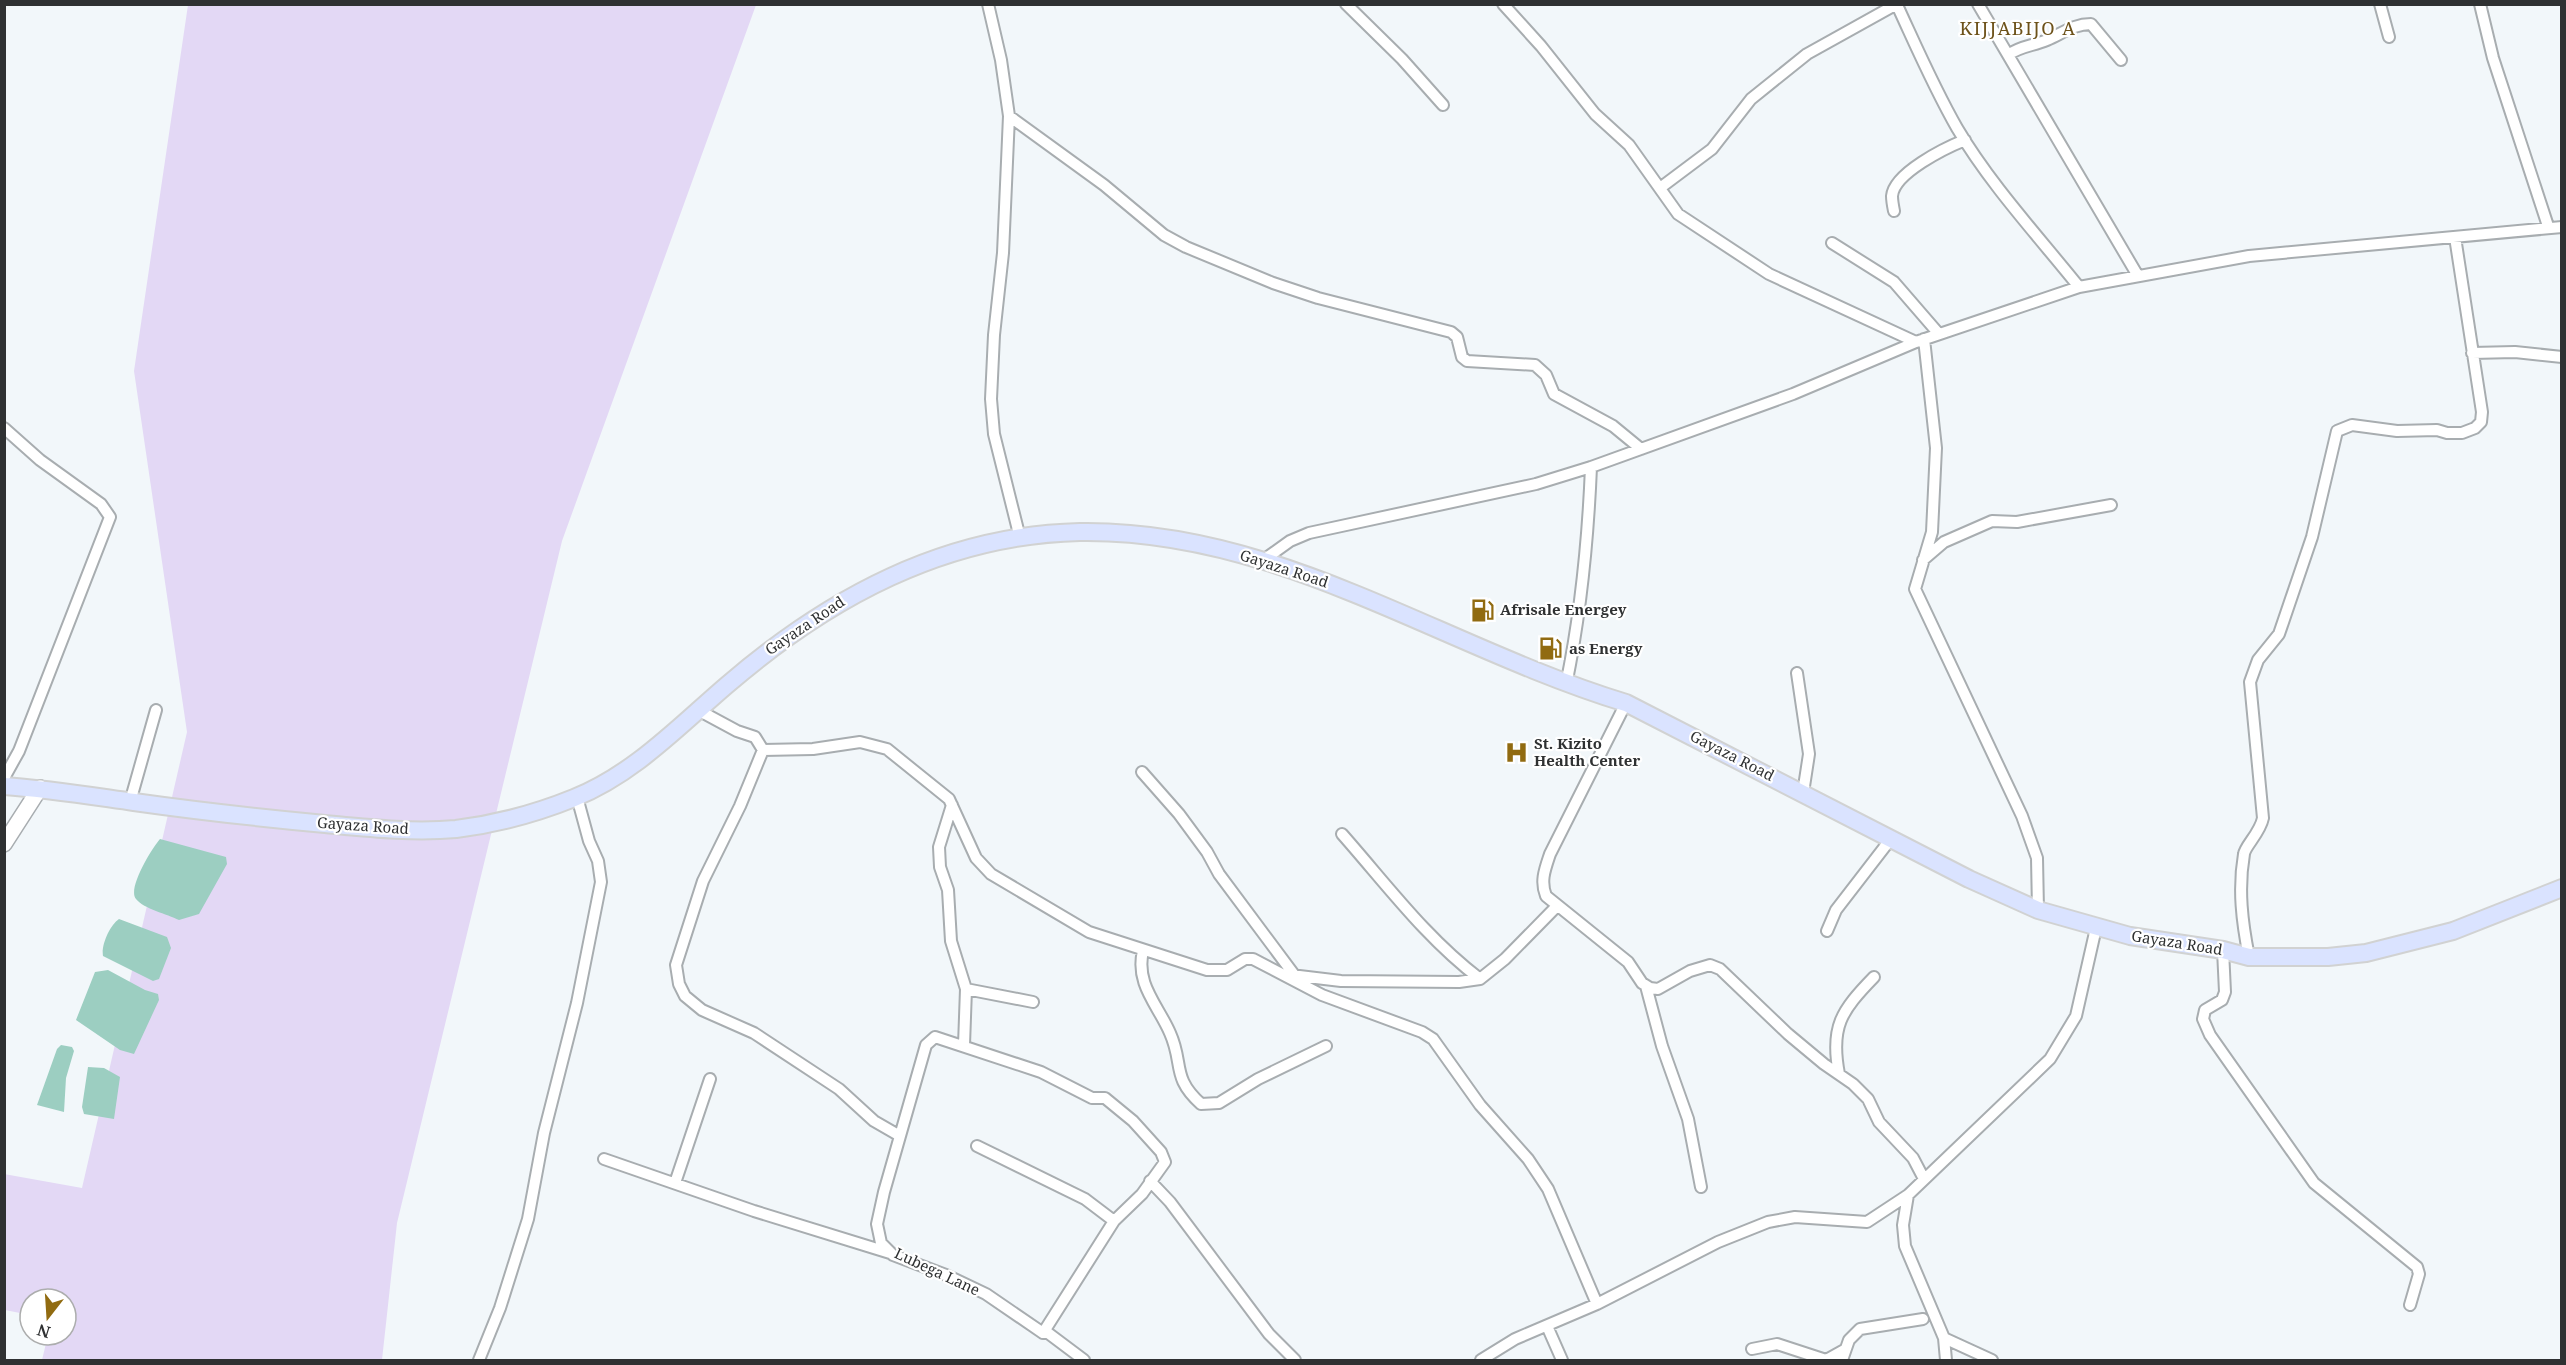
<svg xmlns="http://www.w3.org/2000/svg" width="2566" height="1365" viewBox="0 0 2566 1365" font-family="'Noto Serif',serif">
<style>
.green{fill:#e3d8f5}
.water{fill:#9ccec1}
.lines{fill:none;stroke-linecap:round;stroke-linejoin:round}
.street-casing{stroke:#a8adb0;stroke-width:14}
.secondary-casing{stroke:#a8adb0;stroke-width:18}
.primary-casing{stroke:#d1d2d2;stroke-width:20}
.street{stroke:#fff;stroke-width:10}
.secondary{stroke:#fff;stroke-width:15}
.primary{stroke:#dae3ff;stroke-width:16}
.labels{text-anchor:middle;stroke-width:4.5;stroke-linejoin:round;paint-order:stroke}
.street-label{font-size:15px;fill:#2f3132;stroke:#fff}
.poi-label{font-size:15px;font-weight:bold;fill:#2f3132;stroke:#fff;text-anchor:start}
.quarter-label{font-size:18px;letter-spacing:1.5px;fill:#6d521a;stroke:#fff}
</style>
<rect width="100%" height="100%" fill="#f2f7fa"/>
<path class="green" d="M188,5h568l-194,536 -165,682 -15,137h-340l6,-25h18v-36h-36v16l-25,-5 -1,-136 78,14 105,-456 -53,-361z"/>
<path class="water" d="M160,839l66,18 1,7 -28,50 -20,6c-12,-6 -35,-11 -43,-21 -9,-10 16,-51 24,-60z
M119,919l48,18 4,11 -12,31 -6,2 -50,-25c-2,-11 7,-31 16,-37z
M108,970l37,20 13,4 1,6 -25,54 -14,-4 -44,-30 19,-48z
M61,1045l11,2 2,4 -8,27 -2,34 -27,-7 20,-56z
M88,1067l16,1 16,9 -6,42 -30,-5 -2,-7z"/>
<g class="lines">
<defs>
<path id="street" d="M988,4l13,56 8,56 -6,137 -9,82 -3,64 3,35 26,104
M1346,4l56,55 41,46
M1503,4l38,42 54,68 34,31 49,69 91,60 147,68
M1978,4l160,272
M2380,4l9,33
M2480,4l13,54 55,168
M1897,5c19,41 37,83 60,123 33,56 81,108 122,159
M2008,55c12,-9 25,-9 39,-15 16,-7 27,-16 44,-16l30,36
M1009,116l95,69 60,50 22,12 87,36 45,15 133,34 6,5 5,20 5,4 68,4 11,10 8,19 59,32 28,23
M1660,188l52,-39 39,-50 56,-45 90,-50
M1894,211c-1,-5 -2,-10 -2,-15 2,-23 53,-48 73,-56
M1832,243l62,39 45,52
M1924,339l12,109 -4,84 -17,57 107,227 15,42 1,52
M2472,353l43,-1 47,5
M4,428l36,32 61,44 9,13 -91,234 -15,27
M1923,560l21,-18 48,-21 25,1 94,-17
M1262,561l28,-20 19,-8 227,-49 55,-17 202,-73 123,-52 163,-55 170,-31 313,-29
M1797,673l12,81 -6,39
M1566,685c15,-73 22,-144 25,-218
M1626,703l-76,151c-5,15 -10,27 -4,42l82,66 14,21 8,5 8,1 32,-18 20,-6 10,4 68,65 36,30 29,20 15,15 11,23 34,36 11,21
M698,710l39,21 18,6 8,13 50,-1 47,-7 27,7 62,50 27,59 15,16 98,58 118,38h20l18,-11h8l69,36 100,37 11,7 47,66 48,54 20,30 49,115
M763,750l-23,56 -37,75 -27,84 3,19 6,12 17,14 52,23 85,56 35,32 26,15
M1142,772l37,42 28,38 12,22 76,102
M130,802l26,-92
M952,805l-13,42 1,20 8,23 3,51 15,48 -2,56
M1342,834c45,51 84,104 138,145
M1827,931l9,-21 54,-70
M2223,950l2,42 -3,8 -17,10 -2,9 7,16 104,148 103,84 2,7 -9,31
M1143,951c-8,33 15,54 27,82 14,31 1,44 31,71l18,-1 39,-24 68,-33
M2249,957c-7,-35 -11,-68 -5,-103 1,-8 16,-21 19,-36l-13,-136 8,-22 21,-26 33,-97 25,-106 15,-6 45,6 40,-1 10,3h15l13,-5 6,-6 1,-10 -27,-175
M1291,975l50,6 118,1 21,-3 25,-20 52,-53
M1646,986l16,60 26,73 13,68
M966,989l67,13
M1839,1074c-9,-47 2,-63 35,-97
M977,1146l108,53 29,22
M604,1159l150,52 136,42
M1150,1181l20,21 99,132 26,26
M675,1183l35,-104
M1908,1195l-5,30 2,21 39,92 2,22
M1547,1326l15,34
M1043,1333l71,-112 28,-27 23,-32 -4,-10 -28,-31 -28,-23h-13l-51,-26 -106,-35 -9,8 -42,147 -7,32 4,19 12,12 53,20 40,19 57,39h5l36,27
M1944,1338l48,22
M1752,1349l25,-5 49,16 18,-10
M479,1360l21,-52 28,-89 16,-86 33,-130 24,-121 -3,-21 -9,-20 -12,-44
M1481,1360l34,-21 82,-35 121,-62 50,-20 27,-5 72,5 41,-27 142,-136 26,-43 20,-88
M1842,1360l7,-20 11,-11 63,-10"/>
<path id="secondary" d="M4,844l36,-56"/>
<path id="primary" d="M4,786c44,3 87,10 130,16 64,9 127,16 191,22 43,4 88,9 131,5 40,-5 81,-16 118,-31 60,-24 105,-72 153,-113 101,-87 217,-150 353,-153 199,-3 362,115 546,171l343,176 69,31 92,26 93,14 26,7h79l38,-4 87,-22 109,-43"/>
</defs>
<use href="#street" class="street-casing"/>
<use href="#secondary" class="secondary-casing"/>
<use href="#primary" class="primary-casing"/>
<use href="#street" class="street"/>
<use href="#secondary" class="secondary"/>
<use href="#primary" class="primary"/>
</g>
<defs>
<symbol id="fuel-bare" viewBox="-9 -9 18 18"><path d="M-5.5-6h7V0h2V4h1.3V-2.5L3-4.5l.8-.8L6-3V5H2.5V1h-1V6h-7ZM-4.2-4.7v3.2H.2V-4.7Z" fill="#916b11" stroke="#fff" stroke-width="2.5" paint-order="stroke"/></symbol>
<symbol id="hospital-bare" viewBox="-9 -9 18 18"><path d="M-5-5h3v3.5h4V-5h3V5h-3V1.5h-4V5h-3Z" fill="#916b11" stroke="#fff" stroke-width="2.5" paint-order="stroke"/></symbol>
</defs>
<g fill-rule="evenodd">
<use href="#fuel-bare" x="1466" y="594" width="33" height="33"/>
<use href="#fuel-bare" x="1534" y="632" width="33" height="33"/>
<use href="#hospital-bare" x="1500" y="736" width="33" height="33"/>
</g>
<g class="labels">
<g class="street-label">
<text transform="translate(1284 569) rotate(18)" y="5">Gayaza Road</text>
<text transform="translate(805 626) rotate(-34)" y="5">Gayaza Road</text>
<text transform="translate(1732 756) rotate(27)" y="5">Gayaza Road</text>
<text transform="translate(363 826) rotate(4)" y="5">Gayaza Road</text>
<text transform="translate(2177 943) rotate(9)" y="5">Gayaza Road</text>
<text transform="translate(937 1272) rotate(25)" y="5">Lubega Lane</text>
</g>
<g class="poi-label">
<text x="1500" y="615">Afrisale Energey</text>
<text x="1569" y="654">as Energy</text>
<text x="1534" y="749">St. Kizito<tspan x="1534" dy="17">Health Center</tspan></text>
</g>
<g class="quarter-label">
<text x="2018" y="35">KIJJABIJO A</text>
</g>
</g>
<rect width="2566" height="1365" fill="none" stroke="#2f3132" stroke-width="12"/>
<g transform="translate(48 1317) rotate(197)"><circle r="28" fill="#ffffff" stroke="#acadad" stroke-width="1.5"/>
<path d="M0-4.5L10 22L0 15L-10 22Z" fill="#916b11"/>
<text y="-9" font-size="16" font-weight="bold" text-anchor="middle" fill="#2f3132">N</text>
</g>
</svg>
